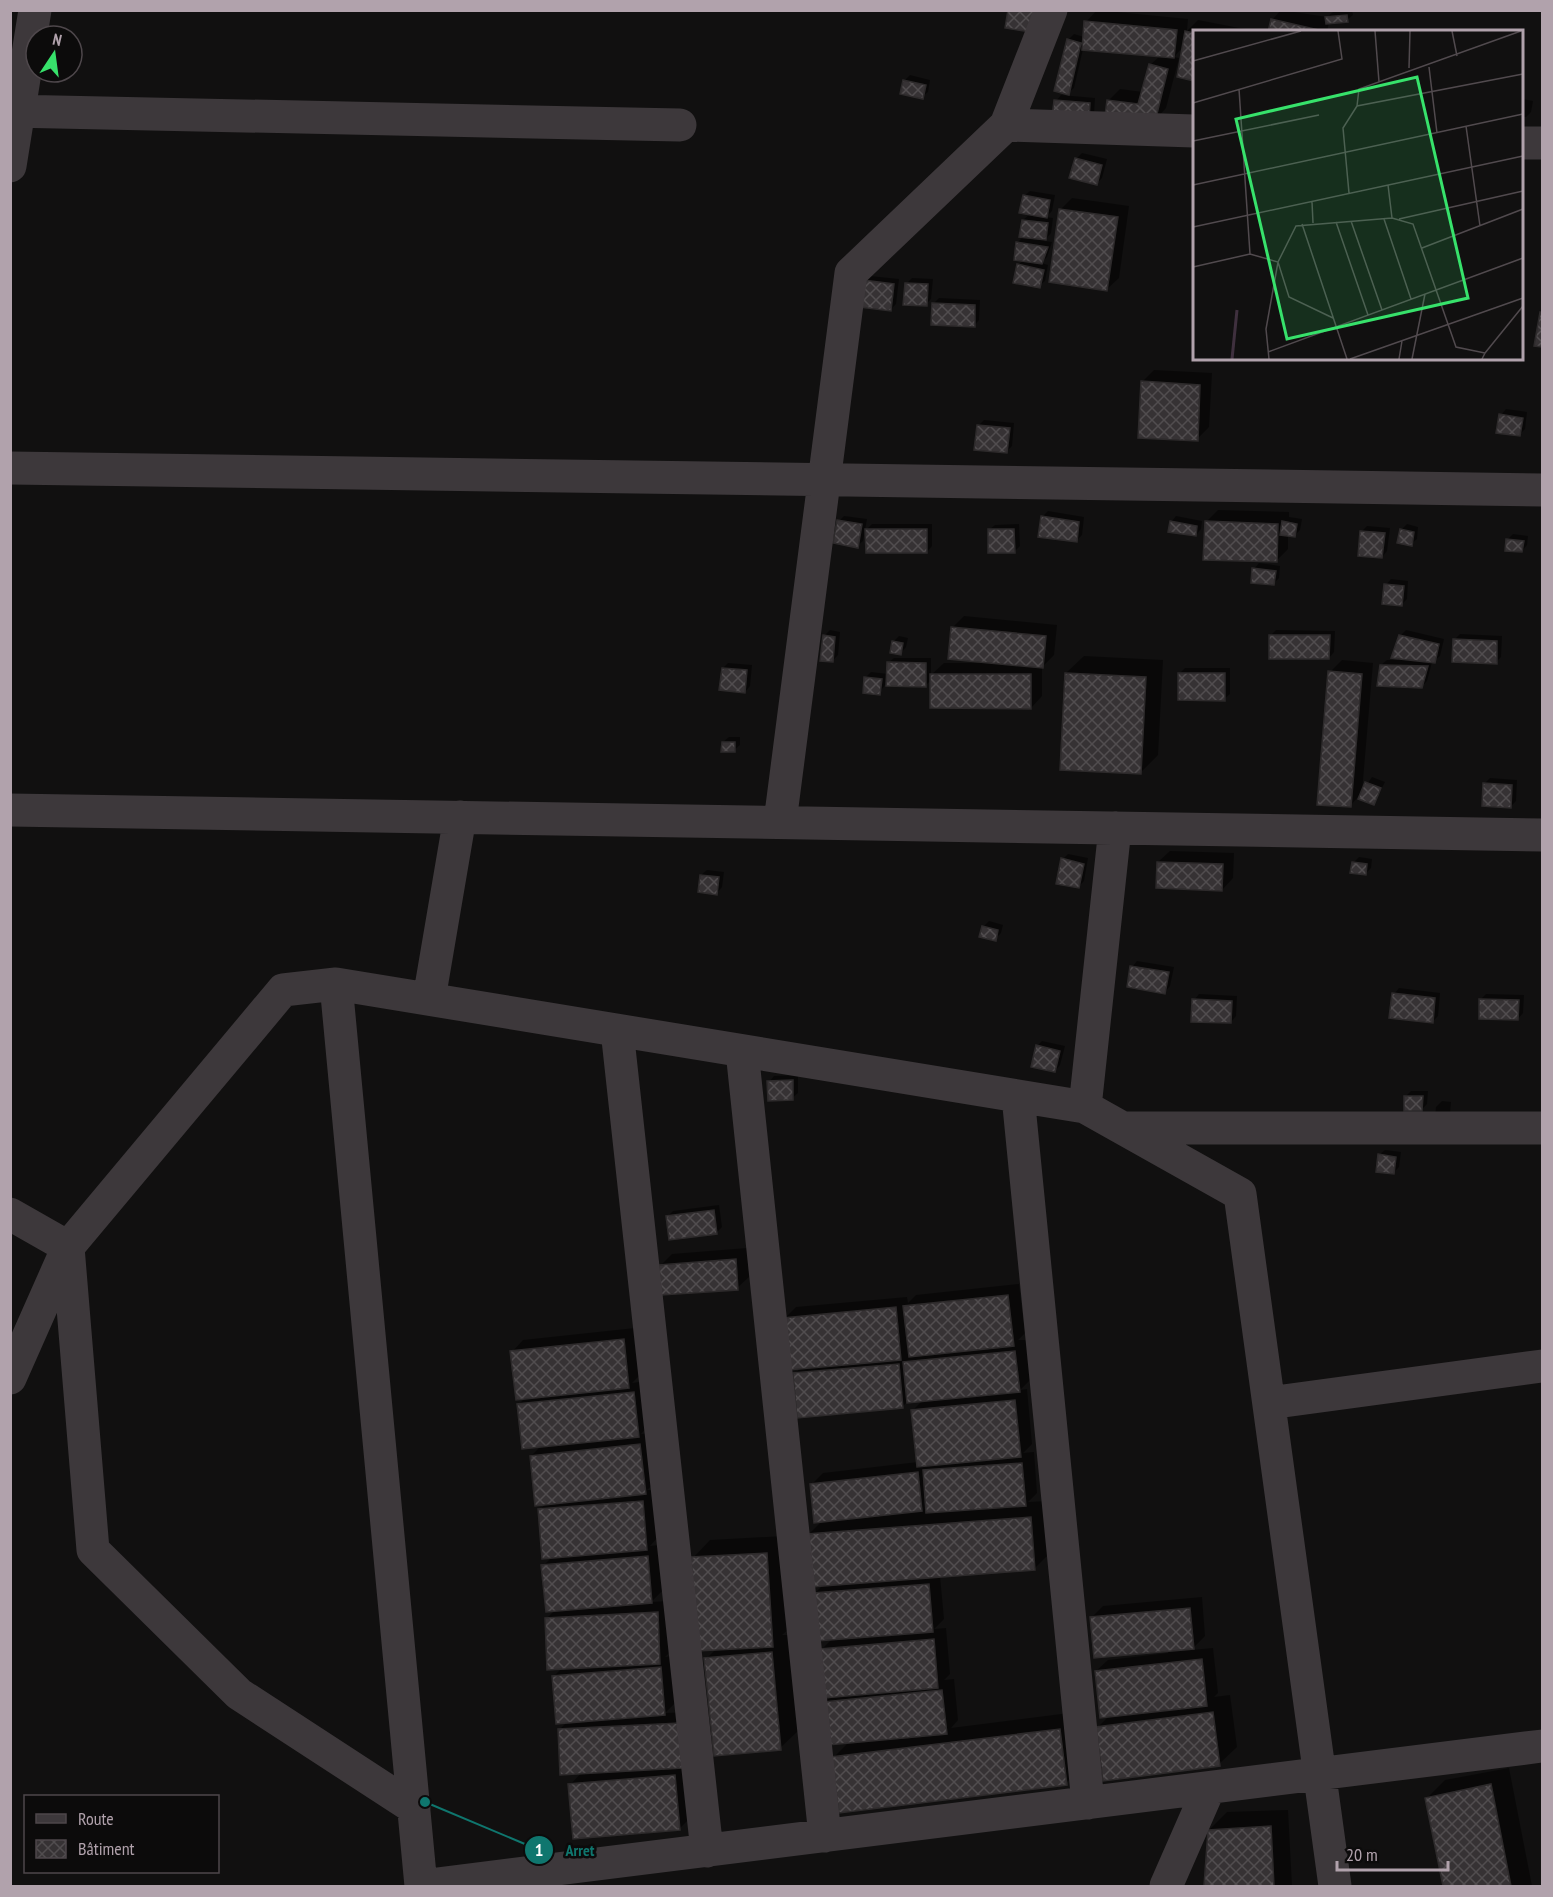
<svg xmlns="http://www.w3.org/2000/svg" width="1553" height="1897" viewBox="0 0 1553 1897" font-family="'PT Sans Narrow',sans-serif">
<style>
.shadow{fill:#0007}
.building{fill:url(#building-cross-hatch);stroke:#2d2a2b;stroke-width:1.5}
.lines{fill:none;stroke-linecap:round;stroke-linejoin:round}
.street{stroke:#3d383b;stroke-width:33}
.inset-river{fill:none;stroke:#3f303e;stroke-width:3}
.inset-road{fill:none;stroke:#514a4e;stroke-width:1.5}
.view{fill:#37e26b;fill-opacity:0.15;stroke:#37e26b;stroke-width:3}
.inset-edge{fill:none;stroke:#b1a2ac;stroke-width:3}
.leader{fill:none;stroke:#0f766e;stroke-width:2}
.callout-dot{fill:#0f766e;stroke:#0c0b0b;stroke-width:2}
.mark-label{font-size:18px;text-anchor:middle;font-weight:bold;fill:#fff}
.callout-label{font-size:16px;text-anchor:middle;font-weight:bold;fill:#0f766e;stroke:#0c0b0b;stroke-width:5;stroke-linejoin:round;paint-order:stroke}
</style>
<defs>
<pattern id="building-cross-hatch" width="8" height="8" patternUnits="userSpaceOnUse" patternTransform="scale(1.5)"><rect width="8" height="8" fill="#363234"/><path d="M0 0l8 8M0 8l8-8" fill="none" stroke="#514d4f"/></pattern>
</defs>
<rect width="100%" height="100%" fill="#111010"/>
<path class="shadow" d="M1097,10l91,9 -1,12 11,-11 62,12h-66v47l-16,-3 5,-29 -9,10 5,1 -13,50 -11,12 -47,-19 12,-12 23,3 7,-27 10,-9 -77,-7 -9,39 -6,5v-53l6,-6 10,3 2,-15z
M1281,10l46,7 6,-5 19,-2 1,5 -6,5 -18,2 -2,10h-57l2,-12z
M910,75l20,5 -2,12 -6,5 -18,-16z
M1061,95l34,3 -1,16 -38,-13z
M1522,99l11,2 -2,11 -5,5h-4z
M1082,153l25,6 -5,19 -5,5 -21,-24z
M1030,191l25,4 -3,16 -6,6 7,1 -2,15 -7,8 8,1 -5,15 -6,6 7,2 -3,16 -6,5 -21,-21 6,-5 -7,-17 7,-7 -1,-16 7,-6 -6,-18z
M1072,198l57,8 -10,72 -12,11 -47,-79z
M870,276l29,3 -3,25 -5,5 -26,-28z
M912,278l21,1 -2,20 -5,5 -20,-20z
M939,298l41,2 -1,20 -5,6 -40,-23z
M1154,370l58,3 -3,54 -12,12 -55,-57z
M1506,409l21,3 -2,17 -6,6 -18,-20z
M984,420l30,3 -2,23 -5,5 -29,-25z
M1218,510l71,2v5l13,2 -2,11 -5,5 -7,-1v15l-12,12 -70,-39z
M1048,511l36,6 -2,18 -6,6 -34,-24z
M844,516l23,3 -4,22 -6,5 -18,-25z
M1176,516l26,5 -1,8 -5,6 -25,-13z
M872,524h60v22l-5,6 -60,-23z
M1019,524l1,22 -6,6 -25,-22 6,-5z
M1407,524l11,3 -1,12 -6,5 -10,-14z
M1367,526l23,2 -3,23 -5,6 -20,-26z
M1513,534l15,2 -1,9 -5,6 -14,-12z
M1259,563l21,3 -1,12 -6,6 -19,-15z
M1391,579l17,2 -1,18 -6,6 -15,-20z
M964,616l93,9 -3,30 -12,12v29l-11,12 -99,-29 -6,6h-41l-6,8 -13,-16 5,-5 17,2v-11l6,-5h37v17l13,-12h35l-27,-35z
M830,630l10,2 -2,23 -5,5 -9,-24z
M1276,630l59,1 -1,21 -5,6 -59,-22z
M1406,630l38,9 -4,17 -8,6 -5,19 -6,6 -40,-22 6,-5h11l2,-24z
M1460,634l42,2 -1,21 -5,5 -41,-23z
M899,636l9,2 -2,9 -5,6 -8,-11z
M1084,656l79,4 -5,95 -17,17 -75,-99z
M1342,660l31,3 -11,129 10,-15 13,5 -11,21 -16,-6 -8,9 -20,-134z
M728,663l24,2 -2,21 -5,6 -22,-24z
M1185,668h45v26l-6,5 -44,-26z
M729,737h11v8l-6,5 -11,-8z
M1490,778l27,2 -1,21 -6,6 -25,-24z
M1170,851l64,2 -1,25 -11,12 -64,-28z
M1068,854l20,4 -4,23 -6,6 -15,-28z
M1359,857l13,2 -1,9 -6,6 -11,-12z
M707,870l17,2 -2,15 -5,6 -16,-18z
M989,921l14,4 -2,8 -6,6 -12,-12z
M1137,961l37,6 -4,19 -5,6 -33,-25z
M1399,988l41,5 -2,23 -6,6 -38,-28z
M1199,994l38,2 -1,20 -5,6 -37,-22z
M1486,994l38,1 -1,18 -5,6 -37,-20z
M1042,1041l23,5 -5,19 -5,6 -18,-25z
M798,1075v18l-6,5 -23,-16 5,-6z
M1411,1091h17l-1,13 -5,5 -16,-13z
M1442,1101l9,1 -1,11 -15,4 1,-10z
M1385,1150l16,2 -2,15 -5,5 -15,-17z
M719,1205l3,22 -6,6 -49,-16 6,-6z
M747,1248l2,29 -12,11 -77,-22 12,-12z
M1019,1284l6,49 -7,7h8l5,39 -11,11 7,-1 5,55 -9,9 11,-1 3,41 -9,9 20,-1 4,50 -18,18 -94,7 4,43 -10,10 12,-1 4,46 -6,6 10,-1 4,41 -7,8 126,-16 7,53 -18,18 -233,-25 16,-16 -24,-40 7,-7 -11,-45 11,-11 -17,-46 8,-8 -15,-50 14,-14 -11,-36 12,-12 95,-11 -5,-52 10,-10 -15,1 -6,6 -108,-33 7,-6 -17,-49 12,-12 111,-10 1,6 8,-8z
M635,1328l5,47 -8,8 14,-2 4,43 -9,10 11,-1 5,48 -10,9h7l4,47 -8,9 9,-1 4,45 -12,12 18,-1 3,49 -7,7 7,-1 4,46 -11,11 26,-1v105l-12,12 -109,-44 12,-13 -23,-42 9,-9 -14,-45 8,-8 -16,-49 9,-9 -12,-44 10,-10 -13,-46 6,-7 -15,-47 11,-11 -24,-40 8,-8 -14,-45 11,-12z
M784,1536l6,92 -8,7h7l9,96 -18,17 -74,-89 10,-10 -23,-91 17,-18z
M1202,1597l3,39 -14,14 22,-2 5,45 -4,4 16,-2 7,52 -18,17 -122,-36 12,-12 -13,-45 12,-11 60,-7v-3l-77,-32 12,-12z
M1509,1768l23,118h-88l-17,-88 18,-18z
M1288,1810l4,76h-87l4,-56 18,-18z"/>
<path class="building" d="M1008,10l26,1 -4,21 -25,-4z
M1347,15l1,7 -22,2 -1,-7z
M1271,19l48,11 -1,2h-50z
M1084,21l93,9 -3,28 -92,-8z
M1185,31l9,2v48l-17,-4z
M1067,39l14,4 -12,52 -15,-4z
M1149,64l19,5 -13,53 -50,-6 2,-16 31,4z
M903,80l23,5 -3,14 -23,-5z
M1054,100l36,3 -1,18 -37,-3z
M1075,158l27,7 -5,20 -28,-7z
M1023,195l27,5 -3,18 -28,-5z
M1059,209l59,8 -11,74 -58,-9z
M1022,220l26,3 -2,17 -27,-3z
M1016,242l32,5 -6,17 -28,-4z
M1017,264l27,6 -4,18 -27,-5z
M863,280l31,4 -3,27 -31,-4z
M905,283l23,1 -1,22 -24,-1z
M932,303l43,2v22l-44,-2z
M1540,312l2,1v34l-8,-1z
M1141,381l59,4 -2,56 -60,-3z
M1499,414l24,4 -3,18 -24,-3z
M977,425l33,3 -3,25 -33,-3z
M1041,516l38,6 -2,20 -39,-5z
M837,520l25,4 -4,24 -25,-5z
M1170,521l27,5 -1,10 -28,-4z
M1205,521l73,3 -1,38 -74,-2z
M1282,521l15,3 -2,13 -15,-2z
M865,529h62v24h-61z
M988,529h26l1,24h-27z
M1400,529l14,3 -2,14 -15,-3z
M1360,531l25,2 -3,25 -24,-2z
M1506,539l18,2 -2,11 -17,-1z
M1252,568l24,3 -2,14 -23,-2z
M1384,584l20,2 -2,20 -20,-2z
M951,627l95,9 -3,32 -95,-9z
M823,635l12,2 -2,25 -13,-1z
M1269,635h61l-1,24h-60z
M1399,635l40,9 -4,19 -44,-5z
M1453,639l44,2v23l-45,-2z
M892,641l11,2 -2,12 -11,-2z
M887,662l39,1v24l-40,-1z
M1380,665l48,1 -6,22 -45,-2z
M722,668l25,2 -2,23 -26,-3z
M1328,671l34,3 -11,133 -34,-2z
M1065,673l81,4 -5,97 -81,-4z
M1178,673h47v28l-47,-1z
M930,674h101v35l-101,-1z
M864,677l18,2 -2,16 -17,-2z
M722,742h13v10h-14z
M1365,782l16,6 -7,17 -16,-6z
M1483,783l29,2 -1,23 -29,-2z
M1061,858l23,6 -5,24 -23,-4z
M1157,862l66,2 -1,27 -66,-3z
M1352,862l15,2 -1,11 -16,-2z
M700,875l19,2 -2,18 -19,-3z
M982,926l16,4 -2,11 -17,-4z
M1130,966l39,6 -4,22 -38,-7z
M1392,993l43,5 -2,25 -44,-5z
M1192,999l40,2 -1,22 -40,-1z
M1479,999l40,1 -1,20 -39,-1z
M1036,1045l24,6 -5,21 -24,-5z
M793,1080v20l-25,1 -1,-20z
M1404,1096h19l-1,15h-18z
M1378,1154l18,3 -2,17 -18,-2z
M714,1210l3,24 -48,6 -3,-24z
M736,1259l2,31 -77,5 -2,-30z
M1008,1295l6,51 -105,11 -6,-51z
M896,1307l5,53 -113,10 -5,-52z
M624,1339l5,49 -113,12 -6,-49z
M1015,1351l5,41 -113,11 -4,-41z
M899,1364l4,44 -106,10 -4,-45z
M634,1392l5,45 -117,12 -5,-45z
M1015,1400l6,57 -104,10 -6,-57z
M640,1444l6,50 -111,12 -5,-50z
M1022,1463l4,43 -100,7 -3,-43z
M918,1472l4,39 -108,12 -4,-39z
M643,1501l4,49 -105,9 -4,-50z
M1031,1517l4,53 -224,17 -4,-53z
M767,1553l6,94 -76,4 -6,-94z
M648,1556l4,47 -106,9 -5,-47z
M929,1584l4,48 -116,9 -4,-48z
M1190,1608l4,41 -100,9 -4,-41z
M658,1612l2,52 -113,6 -2,-52z
M934,1639l4,49 -114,10 -4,-49z
M772,1652l9,98 -67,6 -10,-98z
M1202,1659l5,47 -107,12 -5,-47z
M661,1667l4,48 -109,9 -4,-48z
M942,1690l5,44 -119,11 -4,-43z
M1213,1712l7,54 -117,15 -7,-54z
M680,1723l3,45 -123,7 -2,-46z
M1060,1729l7,56 -228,28 -8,-56z
M675,1775l5,55 -107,9 -5,-55z
M1491,1784l20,102h-68l-18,-88z
M1271,1826l3,60h-70l4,-56z"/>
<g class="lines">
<path class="street" d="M10,111l670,14
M1006,125l45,-115
M1522,143h20
M10,166l25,-156
M10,468l1532,22
M10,810l1532,25
M780,822l71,-549 155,-148 188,6
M336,984l85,902
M429,999l31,-182
M617,1030l90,821
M742,1051l83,785
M1018,1096l70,707
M1085,1107l30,-279
M1124,1128h418
M10,1214l58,33 25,303 146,144 175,114
M10,1378l58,-131 215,-257 53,-6 749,123 155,87 95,692
M1269,1403l273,-37
M421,1886l1121,-140
M1166,1886l43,-98"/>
</g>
<g transform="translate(1193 30)">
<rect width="330" height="330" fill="#111010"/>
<path class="inset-river" d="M39,329l5,-49"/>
<path class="inset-road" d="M182,1l4,51M259,1l5,25M0,31l108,-30M236,37l8,66M216,38l1,-37M46,59l11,165M0,73l149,-44 -4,-28M164,76l2,-17 162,-58M273,96l14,100M0,111l126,-26M0,155l330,-71M195,155l4,33M156,163l-6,-65 14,-22 166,-32M119,172l1,21M191,189l27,80M206,189l124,-28M158,191l31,89M143,192l32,93M109,194l45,135M0,197l330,-71M229,218l101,-39M0,237l57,-13 28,8 11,35 44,21M0,257v20M75,322l255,-94M292,323l38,-47M76,329l-3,-30 12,-67 18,-36 96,-8 21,6 43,123 29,6 -3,6M157,329l173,-61M206,329l3,-18M219,329l13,-65"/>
<path class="view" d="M224,47l51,221 -181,41 -51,-220z"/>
<rect width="330" height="330" class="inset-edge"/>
</g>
<path class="leader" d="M425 1802L539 1850"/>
<g class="callout-dot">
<circle cx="425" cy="1802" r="6"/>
<circle cx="539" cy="1850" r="15"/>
</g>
<g class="mark-label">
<text x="539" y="1856">1</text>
</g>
<g class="callout-label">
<text x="580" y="1856">Arret</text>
</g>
<rect width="1553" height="1897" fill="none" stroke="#b1a2ac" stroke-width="24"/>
<rect x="24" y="1795" width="195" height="78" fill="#0c0b0b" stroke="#4e474b" stroke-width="1.5"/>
<rect x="36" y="1814" width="30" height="9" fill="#3d383b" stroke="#4e474b" stroke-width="1.5"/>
<text x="78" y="1825" font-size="18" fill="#b1a2ac">Route</text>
<rect x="36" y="1840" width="30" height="18" fill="url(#building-cross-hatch)" stroke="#4e474b" stroke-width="1.5"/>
<text x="78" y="1855" font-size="18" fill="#b1a2ac">Bâtiment</text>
<g transform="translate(54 54) rotate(13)"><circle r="28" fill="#0c0b0b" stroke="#4e474b" stroke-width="1.5"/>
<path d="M0-4.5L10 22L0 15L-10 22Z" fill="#37e26b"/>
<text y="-9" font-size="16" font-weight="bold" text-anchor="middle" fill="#b1a2ac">N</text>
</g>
<path d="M1337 1861v9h111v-9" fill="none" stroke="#b1a2ac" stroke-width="3"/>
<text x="1346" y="1861" font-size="18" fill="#b1a2ac" stroke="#0c0b0b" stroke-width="4.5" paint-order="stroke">20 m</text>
</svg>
